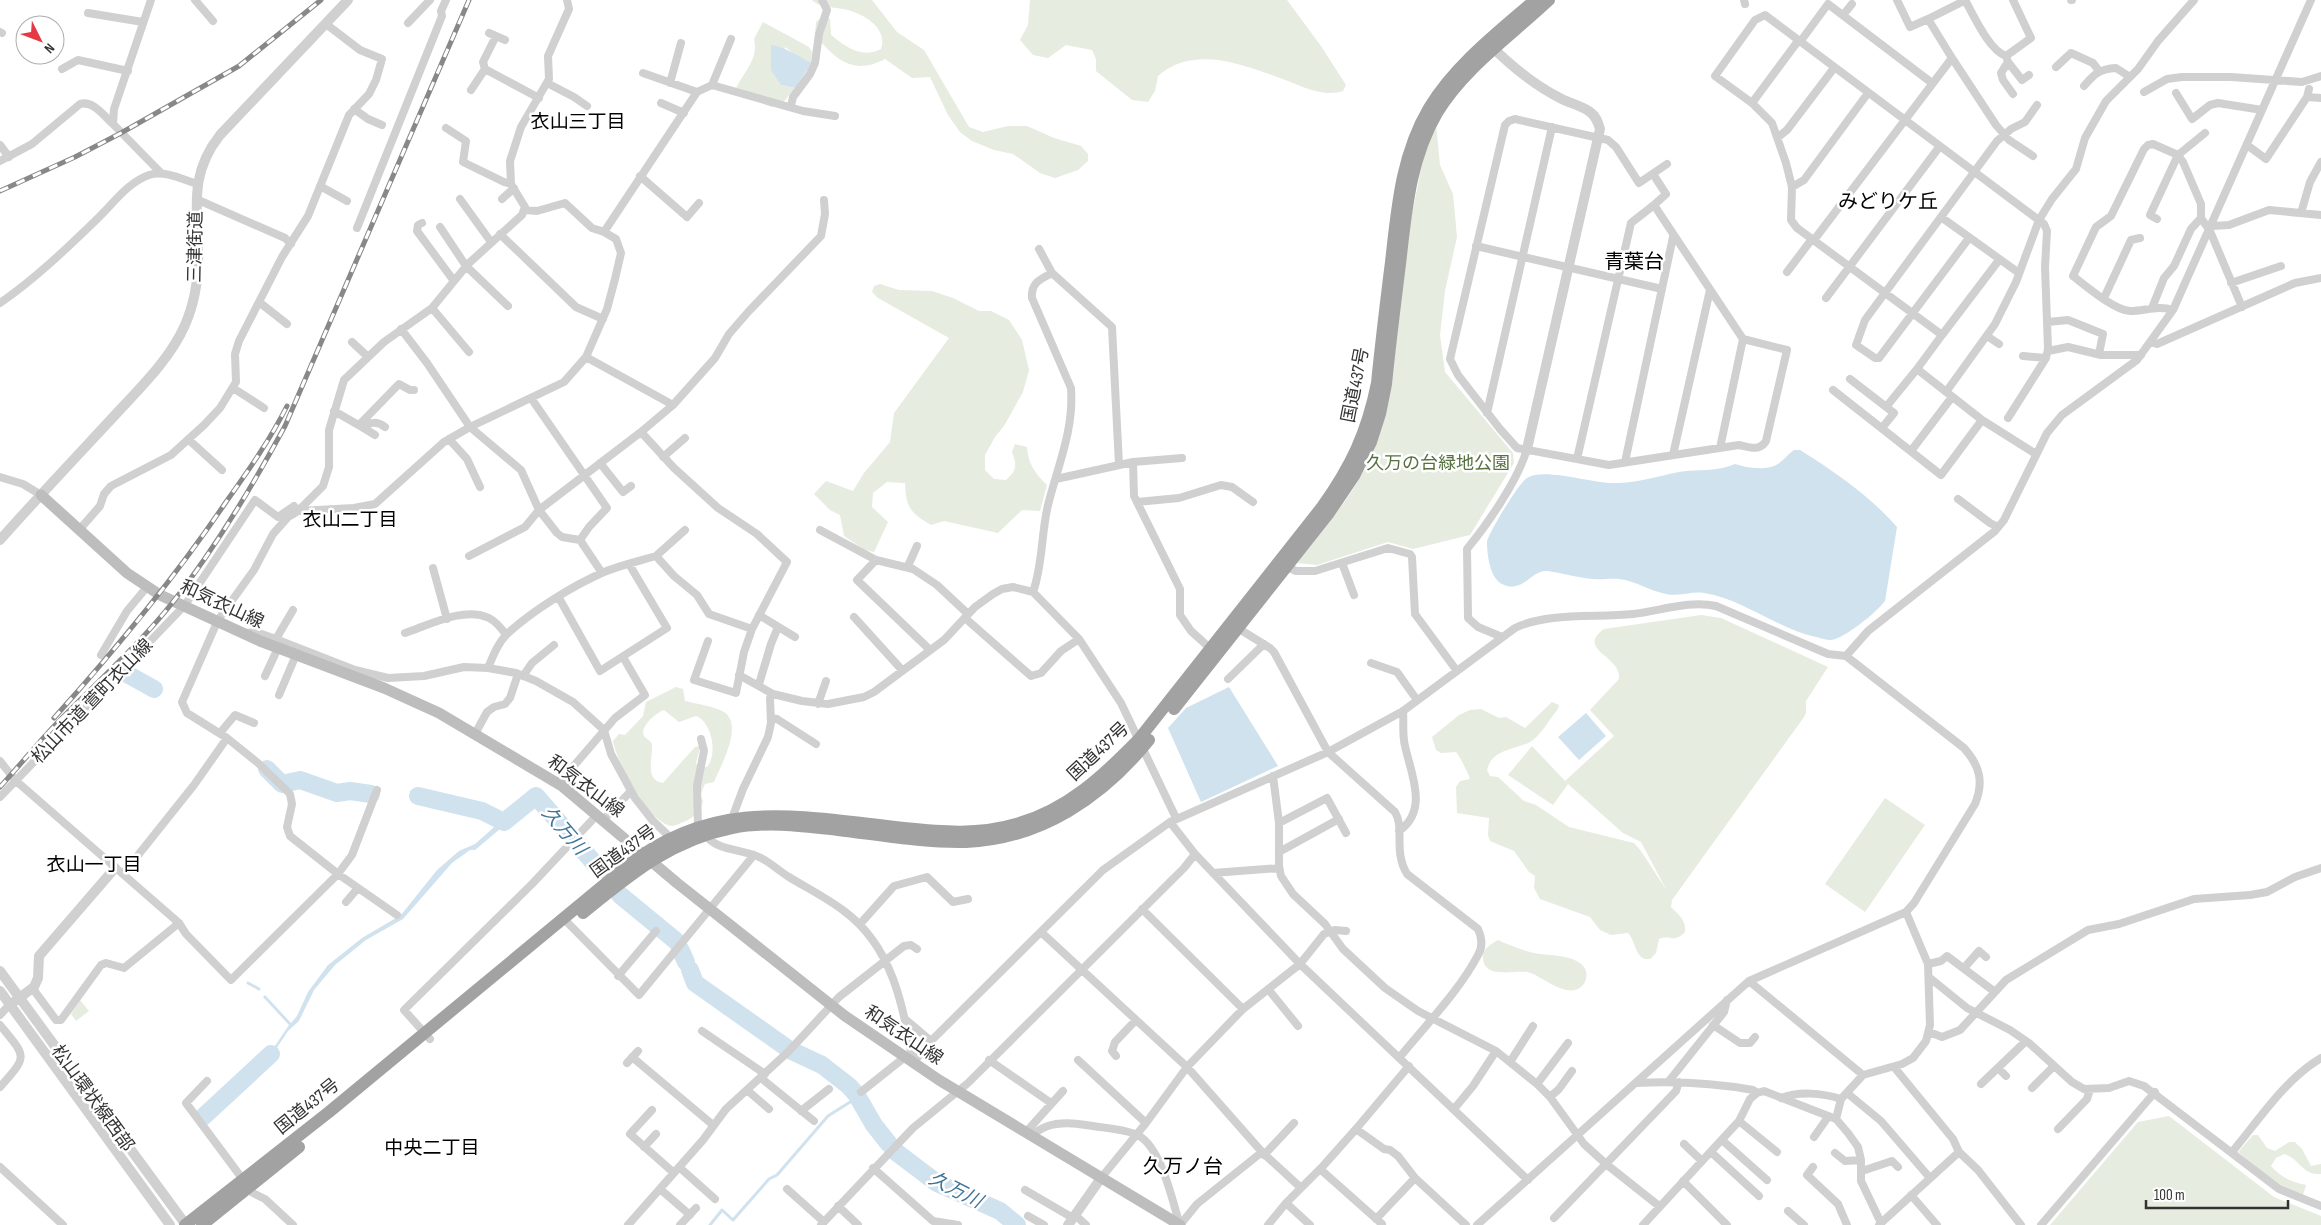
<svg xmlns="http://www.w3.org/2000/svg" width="2321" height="1225" viewBox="0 0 2321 1225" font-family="'Sofia Sans Condensed','Noto Sans JP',sans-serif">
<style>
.green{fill:#e6ecdf;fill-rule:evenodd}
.water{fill:#cfe2ee}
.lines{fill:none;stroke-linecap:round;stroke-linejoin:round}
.stream{stroke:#cfe2ee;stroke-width:3}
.river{stroke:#cfe2ee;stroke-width:18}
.minor{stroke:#d0d0d0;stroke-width:8}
.tertiary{stroke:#d0d0d0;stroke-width:10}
.secondary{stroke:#bdbdbd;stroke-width:11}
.trunk{stroke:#a2a2a2;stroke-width:12}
.rail-casing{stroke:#888;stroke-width:5}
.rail{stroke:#fff;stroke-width:3;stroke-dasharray:9;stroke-linecap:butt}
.labels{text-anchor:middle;stroke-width:5;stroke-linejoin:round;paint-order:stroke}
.street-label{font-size:18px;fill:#333;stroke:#fff}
.park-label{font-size:18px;fill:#56703f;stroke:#fff}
.neighbourhood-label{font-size:19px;fill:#000;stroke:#fff}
.water-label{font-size:19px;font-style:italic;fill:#3f7597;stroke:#fff}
.quarter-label{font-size:20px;fill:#000;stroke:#fff}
</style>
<rect width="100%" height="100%" fill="#fff"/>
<path class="green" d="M812,0h60l25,32 27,18 45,77 14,5 25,-6h19l27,12 27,8 7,8v7l-10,9 -23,8 -15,-5 -27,-19 -19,-4 -22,-9 -12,-9 -12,-17 -18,-38 -18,1 -27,-19c-32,17 -50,0 -70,-24l1,-13 7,-6 7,3 1,16c15,12 31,24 50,14 7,-20 -15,-34 -33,-39 -11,-3 -29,-2 -36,-10z
M1030,0h257l34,46 25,39 -3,6c-20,6 -37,-3 -55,-10 -41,-15 -93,-38 -130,-5l-3,15 -7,11 -16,-2 -36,-29v-12l-4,-9 -26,-5 -18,13 -15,-3 -13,-15 8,-15z
M763,22l46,25 3,5 -1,10 -14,-6 -12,-9 -4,38 14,3 -14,17 -10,2 -36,-16c7,-18 24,-30 19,-52z
M1436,124l4,41 13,29 4,43 -12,54 -5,44 5,37 68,81 1,10 -44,72 -57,14 -25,-7 -71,23 -20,-2c33,-42 70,-82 84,-135l29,-204 14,-69z
M880,284l19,6 33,1 21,7 26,13h12l18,9 13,20 7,30 -6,22 -19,34 -9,11 -10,18v15l9,9 12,1c11,-10 11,-14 6,-28l3,-8 12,3c1,16 8,27 20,38l-7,26 -18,-1 -24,23 -54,-12 -13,4c-21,-12 -25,-18 -26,-42l-18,-1 -14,11 -1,14 16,15 -14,30 -9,-2 -21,-14 -4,-21 -10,-5 -16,-16 12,-13 27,10 11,-18 26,-31 4,-29 55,-75 -71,-40 -6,-6 2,-6z
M1701,615l20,3 107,49 -22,34v12l-2,4 -132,183 -1,7c8,8 15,13 14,25 -12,12 -14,2 -26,7l-3,14 -6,6h-6c-10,-6 -8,-17 -16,-26l-17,2 -11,-5 -10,-13 -50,-18 -6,-11 1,-12 -6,-4 -15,-21 -24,-10 -2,-6 1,-17 -32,-5 -1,-26 4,-6 10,-2c-1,-4 -11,-24 -14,-27l-15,1 -5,-3 -4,-13 27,-22 11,-5 11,-1 18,9 7,-1 19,11 27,-26 7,3 -1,4c-8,9 -17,27 -28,33 -15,8 -38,7 -43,28l3,6 8,1 26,24 12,4 33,22 65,16 7,8 26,40 -26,-49 -18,-9 -55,-49 -15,21 -45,-30 24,-29 33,35 49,-45 -24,-26 29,-31c3,-23 -44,-29 -15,-50z
M676,687l7,2 2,12c12,3 29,5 39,11 20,13 -3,53 -10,70l-9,2 -5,11 3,6c-2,9 -8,16 -17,20 -4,1 -10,5 -14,5 -22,-1 -56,-65 -59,-85l6,-7 6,1 18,-19 3,-14zM664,710l15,12 17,-6c16,6 22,38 11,51l-8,1 -3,-5 4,-15 -1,-2 -4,1 -32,36c-19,-2 -10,-26 -11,-38 -1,-5 -5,-5 -8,-9 -5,-9 13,-24 20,-26z
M1885,798l40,27 -60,87 -40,-28z
M1498,940c11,5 24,10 36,13 15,3 40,1 50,14 3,4 3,10 1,15 -14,23 -44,-8 -58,-10 -13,-2 -45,8 -44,-16 1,-8 8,-12 15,-16z
M80,1000l9,11 -13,10 -5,-7z
M2169,1116l105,81 47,19v9h-271l88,-103z
M2253,1135h5l9,13 8,3 14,-9h6l7,7 9,17 10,-2v10c-20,1 -20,-15 -37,-20l-8,4 -5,8c10,11 20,16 35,19l-3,10 -23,-8 -42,-35z"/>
<path class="water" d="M771,45c16,2 25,11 40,17l-3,7 -13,19 -14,-3 -10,-15z
M1794,450h6c35,22 69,45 97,77l-12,74c-8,11 -41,38 -54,39 -5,0 -10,-2 -15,-3 -39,-8 -72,-38 -112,-44 -12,-2 -26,4 -38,1 -16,-3 -30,-13 -47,-15 -8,-1 -17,1 -26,0 -15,-1 -30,-6 -45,-8 -17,-2 -24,22 -44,14 -14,-5 -17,-30 -17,-43 1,-8 32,-60 40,-64 17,-11 66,6 89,5 22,0 42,-7 63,-11 19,-3 38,0 56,-8 12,4 32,7 43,0 6,-4 10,-10 16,-14z
M1229,687l49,79 -77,36 -33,-74 18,-20z
M1586,713l20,23 -27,24 -21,-23z
M501,821l5,3 -31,26h-5l-18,13 -49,56 -37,21 -31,25 -21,25 -15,31 -11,10 -16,24 -18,15 -2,-3 21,-18 16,-24 -26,-28 2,-2 26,28 6,-7 11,-24 20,-27 34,-27 39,-23 36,-45 22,-19 16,-7z"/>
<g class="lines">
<path class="stream" d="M248,983l11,6
M710,1225l12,-15 11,10 36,-41 8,-4 51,-59 30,-19"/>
<path class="river" d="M127,674l27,15
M267,769l15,15 18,-4 37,13 13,-2 21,3
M418,796l64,15 22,11 32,-26 66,76
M620,895l56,46
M680,949l6,13
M690,970l5,13 92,65
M792,1051l30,14 27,21 7,8 18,31 15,19
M203,1117l68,-63
M896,1152l41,31 63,28 17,14"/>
<path class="minor" d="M151,0l-37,109 -1,15 48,49
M195,0l18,21
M1744,0l1,4
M1897,0l13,27 18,-8
M1965,0c9,16 24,50 41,56l25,-18 -18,-38
M2071,0h1
M88,13l55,9
M1843,15l9,-11
M408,23l22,-23
M0,32l2,1
M489,33l16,7
M1800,42l28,-38 104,79
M2006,56l2,6 -7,11 2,7 10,14
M1952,58l44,67 13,15 24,16
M2008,62l14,18 7,-5
M2056,67l15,-14 22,10 6,8
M62,69l16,-9 50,11
M485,69l54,29
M643,73l54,19
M547,83l27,14 13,9
M670,83l11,-40
M712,85l91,26 32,5
M2084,86c11,-13 16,-17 32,-18l14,9
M471,90l14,-21 -2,-7 13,-26
M2144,92l23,-13 15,-2h49l71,5 19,-6
M2176,93l16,26 18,-14 8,-2 44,7
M2307,97l14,1
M661,103l23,10
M1752,103l46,-62
M791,106l2,-9 17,-23 5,-11 4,-29 8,-24 -5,-10
M354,109l14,10 14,6
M446,128l20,13 -3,21 41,20 7,2
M1778,137l9,-7 47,-62
M0,145l9,12
M2247,145l19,14 41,-62 2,-8
M0,161l32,-17 48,-40c13,-4 24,12 33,20
M1653,174l13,20 -12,11 89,134 44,11 -21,91c-7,11 -17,6 -27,4l-130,20 -92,-17 -17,-19 -42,-54 -8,-16 55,-234 4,-4 6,-2 93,21 8,7 23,36 28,-19
M640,176l47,41 12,-14
M320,186l27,15
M1792,187l12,-7 64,-87
M196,199l89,39 6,6
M460,199l31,43
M502,199l12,-11
M525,210l12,1 28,-8 27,25 12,4
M2301,213l9,-31 11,-20
M1941,217l78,56
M2157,219l-7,-4 28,-60 27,-22
M422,223l-4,2 -1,6 37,50
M2212,226l17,-1 40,-15 52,5
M440,227l26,39 42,40
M357,228l85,-212 -1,-5 5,-11
M500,234l76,73 27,12
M1969,238l-90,120h-4l-19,-13 9,-25 132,-179 14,-12 14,-7 12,-17
M1814,240l138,-182 -24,-39 38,-19
M1476,246l186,43
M1787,272l25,-33
M1052,273l60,54 7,138
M2231,283l50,-17
M1826,298l114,-152
M2104,298l27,-58 9,-2
M259,302l28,22
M0,303c35,-24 66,-54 96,-83 16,-15 32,-38 53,-45 15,-5 33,4 48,9
M432,308l37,44
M2152,308l12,-30 10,-12 17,-37 10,-11
M2173,310c-15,-5 -28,1 -43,1 -16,-1 -44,-25 -57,-35l23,-49 15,-11 33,-67 4,-4 5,-1 25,11 5,7 18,42v14l9,13 32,76
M2048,322l20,-2 35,14 -4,20
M401,329l26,34 43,64 51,43 18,40 18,23 5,4 18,3
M1942,335l57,-75
M1987,336l12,8
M352,342l15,14
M2151,342l6,2 138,-61 26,-5
M2048,351l20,-4 33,8h40
M2023,356l23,2
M586,357l21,-48 8,-30 6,-26 -5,-14 -12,-7 93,-140 15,-7 19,-46
M1850,379l44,34 -12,15
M233,388l31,20
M1833,390l108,85 41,-55
M1946,392l49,-68 21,-42 23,-62 13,-21 24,-30 9,-31 21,-37 32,-32 20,-28 36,-41
M531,398l76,110 -18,19 -9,13 22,33
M1886,407l31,-38
M334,411l28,16c9,-5 15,-6 23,0
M1487,413l65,-286
M2008,418l38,-60 2,-9 -3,-82 2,-36 -3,-7 -279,-209 -10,5 -40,56 37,27 20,20 14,40 6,24 -1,33 6,8 15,11 130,96 -25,34 65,51 54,34
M359,425l40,-41 11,6h4
M362,427l13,8
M449,439l18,20 13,28
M189,440l33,30
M1720,448l23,-109
M1911,451l41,-54
M1673,455l37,-165
M663,457l22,-19
M1577,459l54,-236 23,-18
M1133,462l49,-4
M1625,462l48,-225
M600,463l23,29 8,-6
M0,477l23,7 18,11
M1056,479l77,-17 1,34 46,93v26l11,16 21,19
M1958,499l32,24 8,4
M1137,502l42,-4 42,-13 11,2 21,15
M298,511l56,-3 21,-4 69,-62 26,-15 94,-45 22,-25 87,48
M79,530l21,-24 4,-12 7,-8 60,-31 33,-30 16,-17 16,-26 -1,-28 4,-13 43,-84 26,-41 41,-101 20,-21 7,-14 6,-21 -22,-9 -34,-26
M820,530l56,30 37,9 24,16 31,29
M469,556l56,-29 14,-17 102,-78
M656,556l29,-26
M876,560l-19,20 73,70
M1342,563l12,32
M908,566l9,-20
M1285,566l11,5h19l73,-23 22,6 2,3 3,57 42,57
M433,568l14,51
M1033,592c10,-28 8,-58 15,-87 10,-40 26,-75 23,-117l-39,-90c-1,-16 8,-18 20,-25l-13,-24
M559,598l41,73 67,-43 -38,-64
M759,615l36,22
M854,617l48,53
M965,618l66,58 10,-3 20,-22 18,-12
M1236,627l34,21 4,4 54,100 67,60c10,16 -2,39 12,62l71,55c4,9 5,18 0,26 -18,35 -54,72 -79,103
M245,633l11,-1 17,6 82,32 33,8 36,-2 40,-9 24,1 28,5 20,8 37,21 31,28 7,24 24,44 18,23 18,17
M405,633c24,-8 59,-27 84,-15 8,4 13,11 17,17
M1502,637l-24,-10 -10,-9 -1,-69c20,-24 51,-69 60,-100
M276,639l17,-29
M708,641l-14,39 42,13 8,-41 8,-23 35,-67 -30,-28 -39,-26 -44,-40 -33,-36 32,-27 42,-47 14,-24 20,-23 72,-75 4,-22 -1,-14
M101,655l26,-44 20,-24
M1846,656l22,-25 127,-100 9,-11 43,-87 15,-18 75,-55 36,-50 138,-310
M1371,663l26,9 20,28
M488,668c5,-12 10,-25 19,-34 25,-23 65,-48 97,-62 17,-7 35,-11 52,-16l18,20 23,19 12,19 43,15
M739,675l34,19
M265,676l13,-28
M523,676l9,-13 22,-18
M1228,679l36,-35
M759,684l12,-40 7,-17
M279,695l17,-40
M818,704l8,-23
M771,718l6,1 39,25
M220,733l15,-18 19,8
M475,734l12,-22 7,-5 11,-3 5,-6 8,-24
M0,761l15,19 164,143 7,11 45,46 107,-106 14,-19 25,-65
M1273,776l6,47v43l2,10 12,18 32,30 18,25 42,39 33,23 78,40 41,33 13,13 34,47 22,20 53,42
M559,783l56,-65 30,-23 -22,-38
M0,797l185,-192 70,-105 23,17 16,-11 4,5
M603,820l28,-29
M731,821l12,-32 25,-52 3,-14 -1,-25 3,-4 29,7 26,3 36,-7 10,-5 70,-52 31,-33 18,-13 9,-5 11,-2 20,5 46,47 42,64 55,115
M1170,822l25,32 105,110 228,216
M1279,823l48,-25 19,35
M698,827l-1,-41 7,-35 -3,-12
M1399,831c30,-21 12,-57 6,-85 -3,-11 -1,-24 -2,-35
M706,835c9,16 39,14 55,23 10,5 18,13 28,19 18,11 38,21 55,34 49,36 59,95 69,152l18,-22 172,-171 67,-48 158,-70 75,-41 112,-83c33,-16 81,-10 118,-14 27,-3 56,-14 83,-8l112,48 18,2 118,92c16,18 20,34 11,56l-61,99 -8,9 -157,69 -272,244
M1279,852l60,-33
M1213,873l66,-5
M123,874l71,-89 33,-47
M346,902l12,-14
M1142,909l101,100
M397,915l-59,-41 -48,-38 -3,-9 5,-23 -2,-10 -32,-31 -31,-25 -40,-25 -5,-11 36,-82 36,-50 19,-36 15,-17 10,-6 25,-25 6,-19v-37l15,-50 40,-38 48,-34 36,-44 54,-49 3,-8 -14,-23 -1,-23 11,-34 28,-48 -1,-23 21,-47 -2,-9
M563,918l76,77 115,-140
M860,924l34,-38 33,-9 26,25 15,-3
M1041,932l146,135 75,85 38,35
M1928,964l13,-3 6,-5 48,36
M1964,968l15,-17 7,6
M618,976l38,-45
M1930,978l37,30 43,22 19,13 43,39 12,7 25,-1 20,-7 15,5 135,103 42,17
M1749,981l114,94
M33,989l23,31h5l40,-55 5,-2 18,5 55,-45
M1268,989l30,37
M0,1015l10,-11
M905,1019l26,22
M0,1025c26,32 29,30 0,62
M1713,1025l27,18h10l5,-6
M702,1031l63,43
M1929,1032l13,5 18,-7 46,-50 82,-50 31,-6 75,-25 56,-4 17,-3 28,-15 26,-9
M430,1039l-26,-29 128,-126 65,-69
M1116,1056l-4,-5 3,-9 21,-22
M632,1057l81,68
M989,1060l62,43
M1078,1060l68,63
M1510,1062l23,-36
M627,1063l11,-12
M1894,1067l59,72 6,13 19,18 43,55
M1998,1068l8,8
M761,1078l53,43
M207,1081l-21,22 67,90 12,6 28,26
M1669,1081l55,-69 3,-12
M1636,1083c39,-2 78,0 117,7l4,3
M1537,1084l31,-41
M1981,1084l45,-43
M2032,1088l22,-22
M747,1090l22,19
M861,1092l44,-35
M1847,1093l34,28 49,57
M1550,1097l9,-8 13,-18
M1781,1098c18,-7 41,-5 60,1
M1454,1109l19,-23 23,-35
M652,1110l-22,24 44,39
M801,1111l28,-22
M1836,1119l5,-20 22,-24 39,-11 11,-6 13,-17 4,-16 -2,-61 -22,-52
M1739,1121l38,31
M1356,1129l28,20 6,1 8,6 17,22 51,47
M2058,1129l29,-30 3,-10
M1026,1132l37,-41
M1032,1136c13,-14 36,-14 54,-11 16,3 34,3 49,9 26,9 37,67 45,91
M1814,1137l14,-20
M1722,1140l45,40
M1684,1144l18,17
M644,1147l12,-13
M1711,1152l48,44
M2232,1152c27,-32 52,-72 89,-94
M1835,1153l10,8 16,-1
M1264,1155l30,-32
M0,1167l63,58
M679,1167l36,32
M1813,1167l-6,8 31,29 9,21
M873,1168l60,53 25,4
M1320,1169l62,55
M1862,1171l30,-10 6,6
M1101,1178l45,-55 41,-56 56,-58 57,-45 24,-30 11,-4 11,1
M1683,1181l44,44
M660,1189l30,26
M787,1189l37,33
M1025,1190l48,28
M1911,1195l26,30
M1286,1203l24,22
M838,1206l20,19
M1788,1211l16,14
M1075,1215l11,10
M1028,1216l16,9
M1554,1218l122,-127 3,-9
M1376,1219l39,-41
M1881,1223l78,-71
M628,1225l75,-85 23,-31 62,-57 51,-55 65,-51 7,-1 6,4
M680,1225l16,-17
M821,1225l92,-97 55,-45 216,-215 11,-14
M1180,1225l17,-21 65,-52
M1268,1225l18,-22 37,-37 33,-37 53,-63
M1643,1225l96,-104 11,-22 7,-6 7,-2 72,28 12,14 10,14 3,13v21l20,42 -2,2
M2041,1225l114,-133"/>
<path class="tertiary" d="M1489,44c21,21 42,39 69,53 10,6 23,8 32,15 6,4 8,10 10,17l-73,320
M0,540c38,-43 77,-84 116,-126 25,-27 54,-55 69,-89 10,-23 14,-50 13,-75 -1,-45 -8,-77 22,-115l128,-135
M0,971l186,254
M0,991l170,234
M15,1001l19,-14 4,-9 1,-22 76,-88
M1068,1225l33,-47"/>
<path class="secondary" d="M41,495l86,78 33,22 100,46 124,47 55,25 123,73 115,97 168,133 94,64 241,145"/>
<path class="trunk" d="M1174,709l155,-196 25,-37 17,-34 9,-28 6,-30c4,-40 9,-80 14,-120 6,-52 10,-105 37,-151 27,-45 74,-77 112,-113
M583,913c47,-38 88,-73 149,-85 35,-7 71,-2 106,2 42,5 86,13 128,12 75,-3 137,-45 183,-102
M185,1225l144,-113 299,-247c89,-69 173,-48 276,-37 38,4 75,7 112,-4 51,-14 88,-49 123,-85l183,-232c29,-41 45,-74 55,-124 4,-40 9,-81 14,-121 6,-53 10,-107 38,-154 26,-43 69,-76 106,-108
M202,1225l97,-78"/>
<defs>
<path id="rail" d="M0,191l75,-34 46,-24 118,-67 82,-66
M54,718c62,-69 120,-139 172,-216 22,-31 44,-62 61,-96
M0,787c19,-21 38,-44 58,-65 39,-40 80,-76 115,-120 43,-55 79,-115 112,-176l184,-426"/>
</defs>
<use href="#rail" class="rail-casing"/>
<use href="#rail" class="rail"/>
</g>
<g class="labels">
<g class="street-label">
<text transform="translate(195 247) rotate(-89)" y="6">三津街道</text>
<text transform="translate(1355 385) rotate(-79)" y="6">国道437号</text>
<text transform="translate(222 604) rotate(25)" y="6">和気衣山線</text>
<text transform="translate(92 701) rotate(-46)" y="6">松山市道 萱町衣山線</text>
<text transform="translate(1098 751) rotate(-43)" y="6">国道437号</text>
<text transform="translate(586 786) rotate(37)" y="6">和気衣山線</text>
<text transform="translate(623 851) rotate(-36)" y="6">国道437号</text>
<text transform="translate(904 1035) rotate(34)" y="6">和気衣山線</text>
<text transform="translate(93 1098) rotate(54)" y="6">松山環状線西部</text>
<text transform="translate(307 1106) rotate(-39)" y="6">国道437号</text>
</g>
<g class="park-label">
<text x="1438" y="469">久万の台緑地公園</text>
</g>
<g class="neighbourhood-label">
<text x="578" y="128">衣山三丁目</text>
<text x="350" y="526">衣山二丁目</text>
<text x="94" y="871">衣山一丁目</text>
<text x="432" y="1154">中央二丁目</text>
</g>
<g class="water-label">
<text transform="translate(565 830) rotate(49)" y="7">久万川</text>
<text transform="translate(956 1189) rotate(27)" y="7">久万川</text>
</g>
<g class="quarter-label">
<text x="1888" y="208">みどりケ丘</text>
<text x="1634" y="268">青葉台</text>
<text x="1183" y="1173">久万ノ台</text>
</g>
</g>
<g transform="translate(40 40) rotate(132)"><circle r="24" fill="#ffffff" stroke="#adadad"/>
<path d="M0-4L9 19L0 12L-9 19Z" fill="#e63946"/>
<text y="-8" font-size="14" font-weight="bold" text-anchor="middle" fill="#333333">N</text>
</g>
<path d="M2146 1200v8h142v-8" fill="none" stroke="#333333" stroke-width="2.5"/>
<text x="2154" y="1200" font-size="15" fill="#333333" stroke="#ffffff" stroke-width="4" paint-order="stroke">100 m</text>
</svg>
